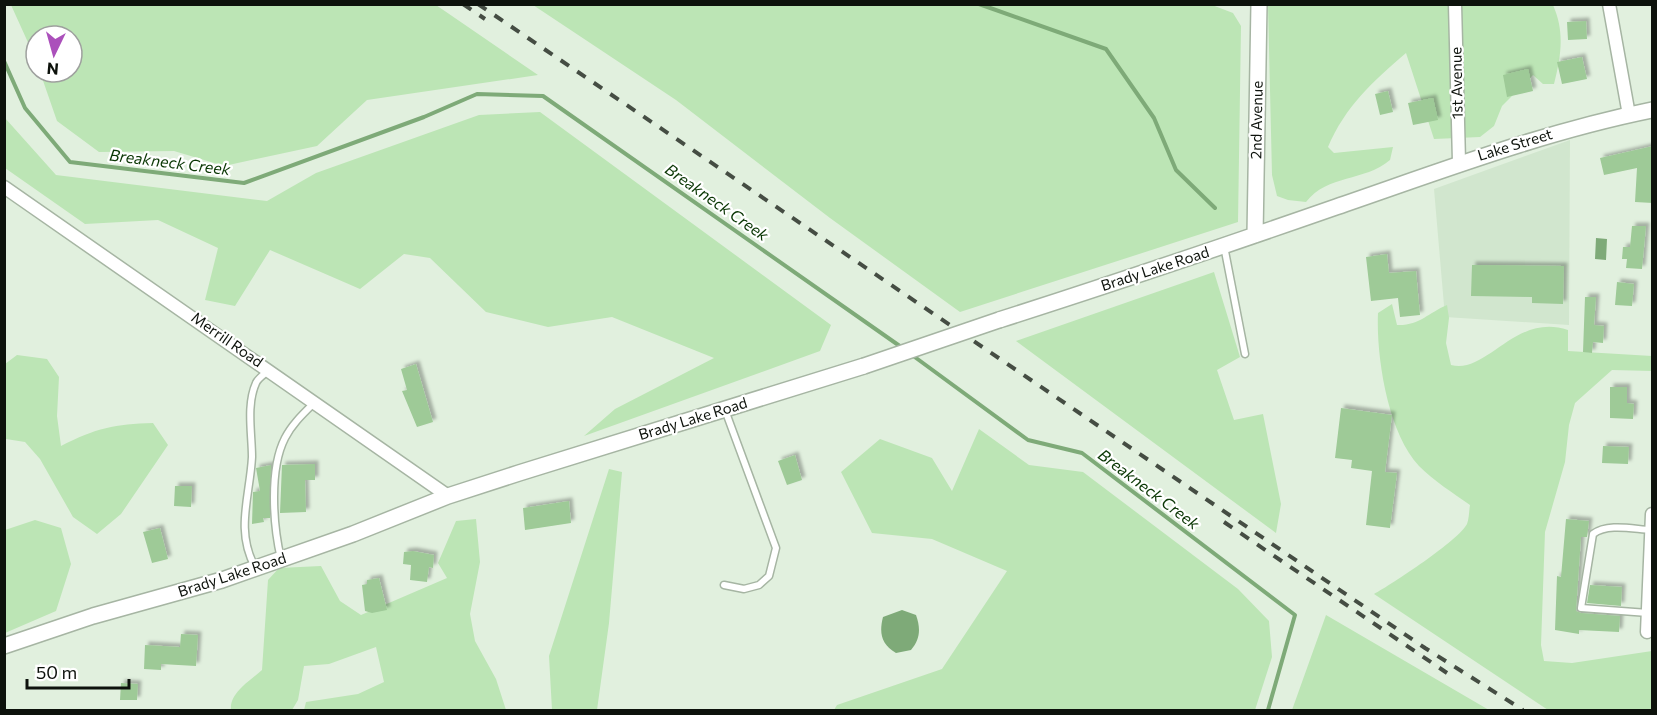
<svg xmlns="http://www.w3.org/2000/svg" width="1657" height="715" viewBox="0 0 1657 715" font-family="Commissioner,sans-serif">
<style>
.built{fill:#d1e6ce}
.green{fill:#bce5b5}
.water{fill:#7eaa78}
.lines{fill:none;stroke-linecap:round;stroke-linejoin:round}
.stream{stroke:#7eaa78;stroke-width:4}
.building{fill:#9eca97;filter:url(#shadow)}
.service-casing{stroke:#a6b5a3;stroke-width:9}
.minor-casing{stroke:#a6b5a3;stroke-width:15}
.tertiary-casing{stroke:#a6b5a3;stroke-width:18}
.service{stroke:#fff;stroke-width:6}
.minor{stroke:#fff;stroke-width:12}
.tertiary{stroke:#fff;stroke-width:15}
.rail{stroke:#454d43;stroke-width:4;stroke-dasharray:10 10;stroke-linecap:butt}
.tertiary-bridge-casing{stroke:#a6b5a3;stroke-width:18;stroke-linecap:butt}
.tertiary-bridge{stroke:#fff;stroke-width:15}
.labels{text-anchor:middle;stroke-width:4.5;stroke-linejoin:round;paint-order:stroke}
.street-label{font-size:15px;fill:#0d120c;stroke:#fff}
.water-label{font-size:16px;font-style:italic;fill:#0a3704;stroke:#fff}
</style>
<defs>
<filter id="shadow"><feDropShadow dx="3.5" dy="-3.5" stdDeviation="1.5" flood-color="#0004"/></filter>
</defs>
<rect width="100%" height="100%" fill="#e1f0de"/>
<path class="built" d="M1570,140l-1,185 -124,-8 -11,-128z"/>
<path class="green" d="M11,5h425l102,70 -171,25 -50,46 -93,20 -50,-15 -75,1 -42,-31 -17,-49h32v-36h-36v24z
M533,5h679l21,8 8,13 -3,196 -278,90 -130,-94 -154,-118z
M1268,5h285c12,27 8,51 1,79h-11l-10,-9 -31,31 -8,20 -14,11 -46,2 -28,-86c-33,28 -61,54 -78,94l6,6 59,-6 -3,13c-26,22 -62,14 -84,42l-18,-2 -11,-4 -5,-21z
M540,112l291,213 -11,26 -236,85 31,-27 99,-51 -102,-41 -64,10 -62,-15 -56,-54 -26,-4 -44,35 -90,-39 -35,56 -30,-6 13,-52 -60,-28 -73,4 -80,-56v-50l51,57 211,26 49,-28 163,-58z
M1214,272l26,85 -23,13 17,50 29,-6 18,90 -5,29 -260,-192z
M1392,304l5,21c22,1 31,-12 50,-20l2,13 -3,25 5,22c36,10 64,-53 117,-35v21l84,5v15l-40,-1 -37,33 -6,22 -4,37 -20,70 -4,113 3,16 28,2 80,-12v59h-104l-174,-116c17,-9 85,-54 93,-70 2,-5 2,-13 3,-19 -17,-12 -36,-24 -51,-39 -31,-33 -43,-109 -41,-153z
M17,355l30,4 12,18 -2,39 4,30c35,-18 54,-22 92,-23l15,22 -47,69 -24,20 -24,-17 -33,-58 -15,-17 -19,-3 -1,27v-102z
M979,429l50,36 54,7 155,117 31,32 3,36 -17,53h-421l3,-5 105,-36 65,-98 -75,-32 -60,-6 -31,-61 39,-33 52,19 20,33z
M609,469l13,3 -13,151 -12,87h-45l-3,-54z
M476,519l4,43 -10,52 5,27 21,38 10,31h-202l2,-8 52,-8 26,-12 -8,-35 -47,17 -25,2 -6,34 -6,10h-61c-2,-17 20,-30 31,-40l6,-90 11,-12 42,-2 19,35 21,14 86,-37 -9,-15 18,-42z
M35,520l26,8 10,36 -15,47 -51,22v-103z
M1326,615l163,95h-197z"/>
<path class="water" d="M1596,238l11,1 -1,21 -11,-1z
M902,610l14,5c5,14 4,24 -5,35l-15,3c-15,-9 -17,-20 -13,-36z"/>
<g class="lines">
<path class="stream" d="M979,4l127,45 48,69 22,52 39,38
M4,61l21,47 45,54 174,21 180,-66 53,-23 66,2 361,253
M912,355l116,85 54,13 213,162 -27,95"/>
</g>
<path class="building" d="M1586,21l1,18 -19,1 -1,-18z
M1582,57l5,22 -25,5 -5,-22z
M1528,69l5,22 -26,6 -4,-22z
M1388,91l5,21 -13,3 -5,-21z
M1433,98l5,22 -25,5 -5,-22z
M1653,146v57l-18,-1 2,-34 -33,7 -4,-17z
M1632,226h14l-4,43 -16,-1 1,-9h-5l1,-12h7z
M1387,254l2,19 27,-2 4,44 -20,2 -2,-19 -27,3 -5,-44z
M1472,265l92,1 -1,38 -31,-1v-6l-61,-1z
M1617,282l17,2 -2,22 -17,-1z
M1585,297h11l-2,28 10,1 -1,17 -10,-1 -1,11 -9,-1z
M416,364l17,58 -16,5 -15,-36 5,-1 -6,-21z
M1610,387h17v16l7,1 -1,15 -23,-1z
M1341,408l51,7 -7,57 12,1 -7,55 -24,-3 6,-54 -21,-3 1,-8 -17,-2z
M1603,446l26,1 -1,17 -26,-1z
M795,455l7,25 -15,5 -9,-24z
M315,464v16h-10l1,32 -26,1 2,-48z
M271,465l-1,53h-7l1,4 -12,2 1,-32 7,-1 -4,-23z
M175,486h17l-1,21 -17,-1z
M569,501l2,22 -46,7 -2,-22z
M1566,519l23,2 -2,16h-6l-5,74 5,2 39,3 -1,16 -40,-2v4l-24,-4 2,-54 4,1z
M160,528l8,31 -16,4 -9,-31z
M413,551l21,4 -1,13 -4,-1 -2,15 -17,-2 1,-15 -8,-1 1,-12z
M379,578l8,32 -15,3 -7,-2 -3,-26 5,-1v-4z
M1590,585l32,2 -1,19 -34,-3z
M181,634l17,1 -2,31 -35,-2v6l-17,-1 1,-24 35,2z
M121,683l17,1 -1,16h-17z"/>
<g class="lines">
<defs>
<path id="service" d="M1224,246l21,108
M281,559c-8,-34 -12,-90 4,-121 7,-14 19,-25 30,-36
M255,567c-20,-37 -5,-71 -3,-110 0,-23 -6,-52 4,-74 2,-5 9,-9 13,-13
M724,585l20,4 15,-4 10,-9 7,-28 -51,-138
M1648,613l-67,-5 12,-74c15,-11 39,-5 58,-4"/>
<path id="minor" d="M1455,4l4,158
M1609,4l20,111
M4,187l444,309
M1647,632l5,-118"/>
<path id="tertiary" d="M1255,235l4,-231
M999,320c113,-36 225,-74 337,-113 105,-36 207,-75 316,-97
M4,646l89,-30 129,-36 131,-46 95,-38 71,-23 345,-107"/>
</defs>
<use href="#service" class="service-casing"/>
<use href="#minor" class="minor-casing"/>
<use href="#tertiary" class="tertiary-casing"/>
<use href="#service" class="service"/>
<use href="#minor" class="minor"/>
<use href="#tertiary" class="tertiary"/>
<path class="rail" d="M463,4l22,15
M478,4l947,644 98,62
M1224,522l223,151"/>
<defs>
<path id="tertiary-bridge" d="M864,366l135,-46"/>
</defs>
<use href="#tertiary-bridge" class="tertiary-bridge-casing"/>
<use href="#tertiary-bridge" class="tertiary-bridge"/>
</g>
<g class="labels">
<g class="street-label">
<text transform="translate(1457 83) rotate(-91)" y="5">1st Avenue</text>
<text transform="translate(1257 120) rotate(-89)" y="5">2nd Avenue</text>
<text transform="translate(1515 145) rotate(-17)" y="5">Lake Street</text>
<text transform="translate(1155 269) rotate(-18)" y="5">Brady Lake Road</text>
<text transform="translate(227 340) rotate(35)" y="5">Merrill Road</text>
<text transform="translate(693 419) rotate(-17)" y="5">Brady Lake Road</text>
<text transform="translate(232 575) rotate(-18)" y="5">Brady Lake Road</text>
</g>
<g class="water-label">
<text transform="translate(170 162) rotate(7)" y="6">Breakneck Creek</text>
<text transform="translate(717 202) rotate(35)" y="6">Breakneck Creek</text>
<text transform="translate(1149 489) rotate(37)" y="6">Breakneck Creek</text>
</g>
</g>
<rect width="1657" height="715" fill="none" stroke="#0d120c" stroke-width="12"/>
<g transform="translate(54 54) rotate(185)"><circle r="28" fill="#ffffff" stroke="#9ea09e" stroke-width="1.5"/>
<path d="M0-4.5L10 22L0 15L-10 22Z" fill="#ab50bb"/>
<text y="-9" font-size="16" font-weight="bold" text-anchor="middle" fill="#0d120c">N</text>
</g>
<path d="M27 679v9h102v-9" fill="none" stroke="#0d120c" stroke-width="3"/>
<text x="36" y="679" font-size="18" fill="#0d120c" stroke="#ffffff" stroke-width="4.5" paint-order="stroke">50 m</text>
</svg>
